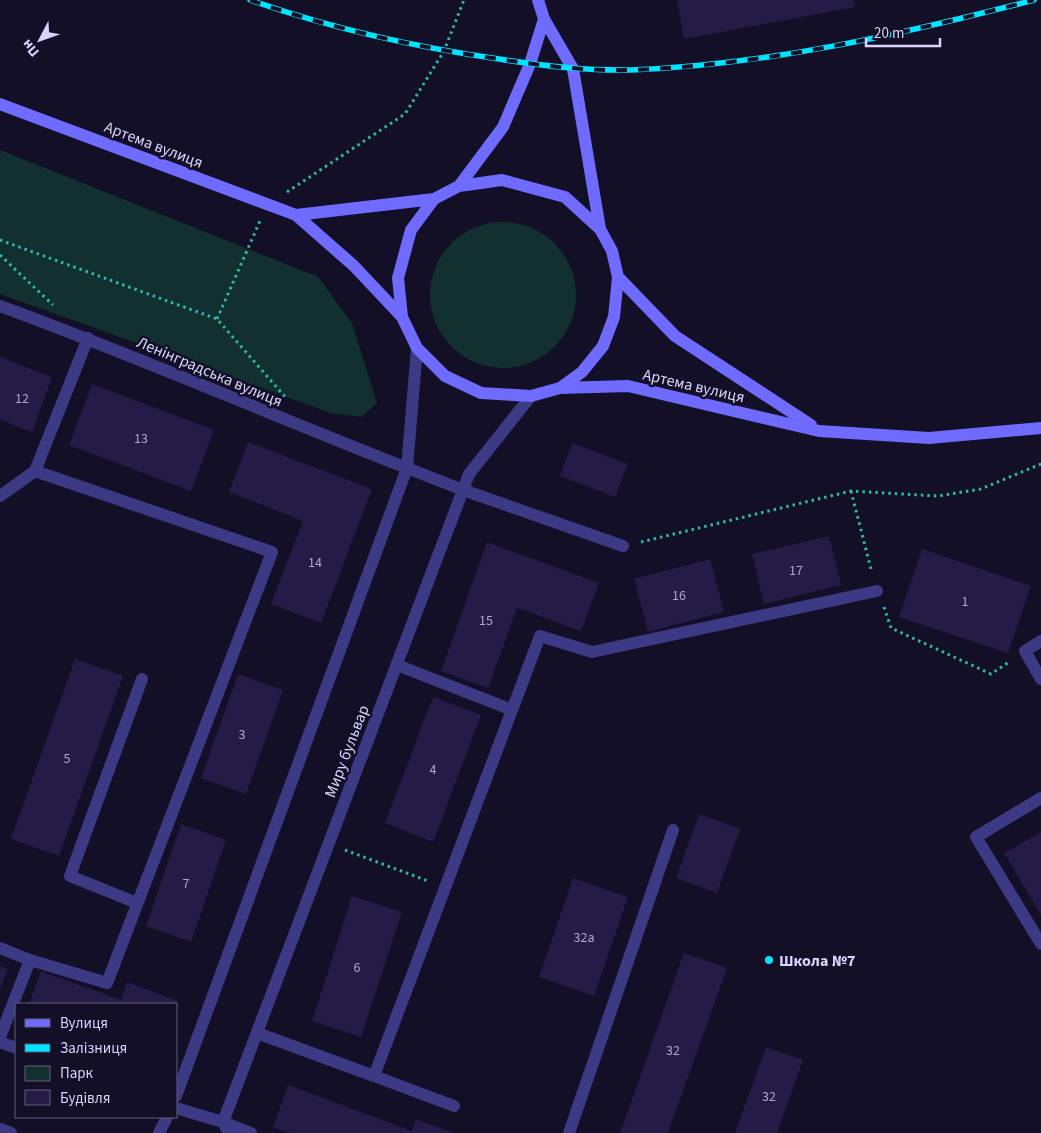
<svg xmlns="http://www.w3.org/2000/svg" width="1041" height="1133" viewBox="0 0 1041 1133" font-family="'Source Sans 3',sans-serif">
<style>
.green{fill:#12302f}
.building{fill:#241b47}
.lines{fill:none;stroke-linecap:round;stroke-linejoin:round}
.path{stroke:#2fb8b0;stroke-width:3;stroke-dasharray:2.5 4;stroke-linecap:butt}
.service{stroke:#3d3a85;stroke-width:12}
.minor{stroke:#3d3a85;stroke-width:12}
.tertiary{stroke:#3d3a85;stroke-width:12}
.secondary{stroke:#6f6bff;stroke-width:12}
.rail-casing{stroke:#00e5ff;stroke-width:5.5}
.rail{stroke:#130f26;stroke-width:4;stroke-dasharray:11;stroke-linecap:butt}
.poi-dot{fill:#00e5ff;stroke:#130f26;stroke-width:2}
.labels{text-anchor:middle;stroke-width:5;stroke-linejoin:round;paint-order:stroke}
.number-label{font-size:14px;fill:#aca6d1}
.street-label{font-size:16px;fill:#d9d4ff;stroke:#130f26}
.poi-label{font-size:16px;font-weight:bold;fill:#d9d4ff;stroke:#130f26;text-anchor:start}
</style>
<rect width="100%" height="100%" fill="#130f26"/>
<path class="green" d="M0,150l318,127 34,46 25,80 -16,14 -30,-4 -331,-119z
M430 295a73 73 0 1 1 146 0a73 73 0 1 1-146 0Z"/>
<path class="building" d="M677,0h177l1,7 -171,32z
M0,357l52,20 -20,55 -32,-12z
M92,384l122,46 -23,61 -122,-46z
M248,442l124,47 -51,134 -50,-19 32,-83 -74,-29z
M572,443l56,21 -13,33 -55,-21z
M829,536l12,49 -77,19 -12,-50z
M487,542l112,41 -18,48 -64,-23 -29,80 -47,-17z
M922,549l109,37 -23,67 -109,-36z
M710,559l14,53 -76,20 -14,-53z
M75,659l48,17 -64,180 -48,-17z
M238,674l45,16 -37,104 -45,-16z
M433,697l48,18 -48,127 -48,-19z
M699,814l41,15 -23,64 -41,-15z
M181,824l45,16 -35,102 -45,-16z
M1041,832v83l-37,-62z
M573,878l55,19 -34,99 -55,-19z
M352,896l50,16 -41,125 -49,-16z
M684,953l43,15 -59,165h-48z
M0,966l8,3 -8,20z
M41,971l80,29 6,-18 51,19 -2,3h-147z
M766,1047l37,13 -26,73h-42z
M288,1085l124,46 4,-12 38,14h-165l-16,-6z"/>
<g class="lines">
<path class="path" d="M287,192l118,-78 39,-63 20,-51
M0,240l217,79 70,80
M0,255l53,50
M217,319l43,-98
M851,491l21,82
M641,542l210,-51 87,5 43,-7 60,-25
M884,607l7,21 100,46 18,-12
M345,850l83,31"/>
<path class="service" d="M463,490l160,56
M0,496l35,-25
M1041,641l-16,10 16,28
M397,665l115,45
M1041,798l-65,39 65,107
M137,903l-67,-27 72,-197
M0,948l30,12 -30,77
M30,960l77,23 165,-431 -237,-81 53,-133
M257,1033l117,43 166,-440 52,16 285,-61
M374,1076l80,30
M223,1122l28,11
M569,1133l104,-303"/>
<path class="minor" d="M0,306c137,50 271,109 407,162"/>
<path class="tertiary" d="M407,468l56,22
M0,1042l16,6
M176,1096l231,-628 10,-120
M176,1108l47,14
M0,1129l11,4
M159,1133l8,-16
M229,1133l-6,-11 246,-648 62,-78"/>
<path class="secondary" d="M538,0l6,19 29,50 27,160
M0,104l296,111 58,51 48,51 15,31 28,28 36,17 50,3 29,-8 22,-16 21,-26 11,-29 4,-40 -6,-26 -12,-22 -35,-32 -63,-17 -43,6 -25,13 -138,16
M459,186l44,-59 27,-63 14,-45
M618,277l57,59 136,89
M402,317l-4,-39 13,-48 23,-31
M560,388l68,-2 191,45 110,7 112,-10"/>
<defs>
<path id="rail" d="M250,0c80,28 164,47 249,59 44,7 88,12 132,11 137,-5 271,-36 403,-70"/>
</defs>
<use href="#rail" class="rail-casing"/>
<use href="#rail" class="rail"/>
</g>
<circle class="poi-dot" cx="769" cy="960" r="5"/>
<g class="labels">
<g class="number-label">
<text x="22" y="403">12</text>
<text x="141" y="443">13</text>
<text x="315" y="567">14</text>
<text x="796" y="575">17</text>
<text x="679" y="600">16</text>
<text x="965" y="606">1</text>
<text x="486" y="625">15</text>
<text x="242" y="739">3</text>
<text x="67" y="763">5</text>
<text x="433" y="774">4</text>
<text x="186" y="888">7</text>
<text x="584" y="942">32а</text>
<text x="357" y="972">6</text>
<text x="673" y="1055">32</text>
<text x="769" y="1101">32</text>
</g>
<g class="street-label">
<text transform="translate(154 144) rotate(21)" y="6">Артема вулиця</text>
<text transform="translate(210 371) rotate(23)" y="6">Ленінградська вулиця</text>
<text transform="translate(694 385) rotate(13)" y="6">Артема вулиця</text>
<text transform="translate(346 751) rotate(-69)" y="6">Миру бульвар</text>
</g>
<g class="poi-label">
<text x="779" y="966">Школа №7</text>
</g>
</g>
<rect x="15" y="1003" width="162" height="115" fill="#130f26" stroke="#625e7d"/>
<rect x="25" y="1019" width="25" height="8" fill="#6f6bff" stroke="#625e7d"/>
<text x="60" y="1028" font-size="15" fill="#d9d4ff">Вулиця</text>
<rect x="25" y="1044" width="25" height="8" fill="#00e5ff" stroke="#625e7d"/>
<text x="60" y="1053" font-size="15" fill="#d9d4ff">Залізниця</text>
<rect x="25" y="1066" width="25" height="15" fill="#12302f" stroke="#625e7d"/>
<text x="60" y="1078" font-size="15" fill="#d9d4ff">Парк</text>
<rect x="25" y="1090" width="25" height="15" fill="#241b47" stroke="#625e7d"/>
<text x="60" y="1103" font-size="15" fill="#d9d4ff">Будівля</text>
<g transform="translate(40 40) rotate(229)" stroke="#130f26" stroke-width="4" paint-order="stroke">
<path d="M0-4L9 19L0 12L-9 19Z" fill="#d9d4ff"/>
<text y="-8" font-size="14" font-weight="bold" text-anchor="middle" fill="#d9d4ff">Пн</text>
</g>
<path d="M866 38v8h74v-8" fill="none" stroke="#d9d4ff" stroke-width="2.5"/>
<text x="874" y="38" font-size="15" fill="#d9d4ff" stroke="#130f26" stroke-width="4" paint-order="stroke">20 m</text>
</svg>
